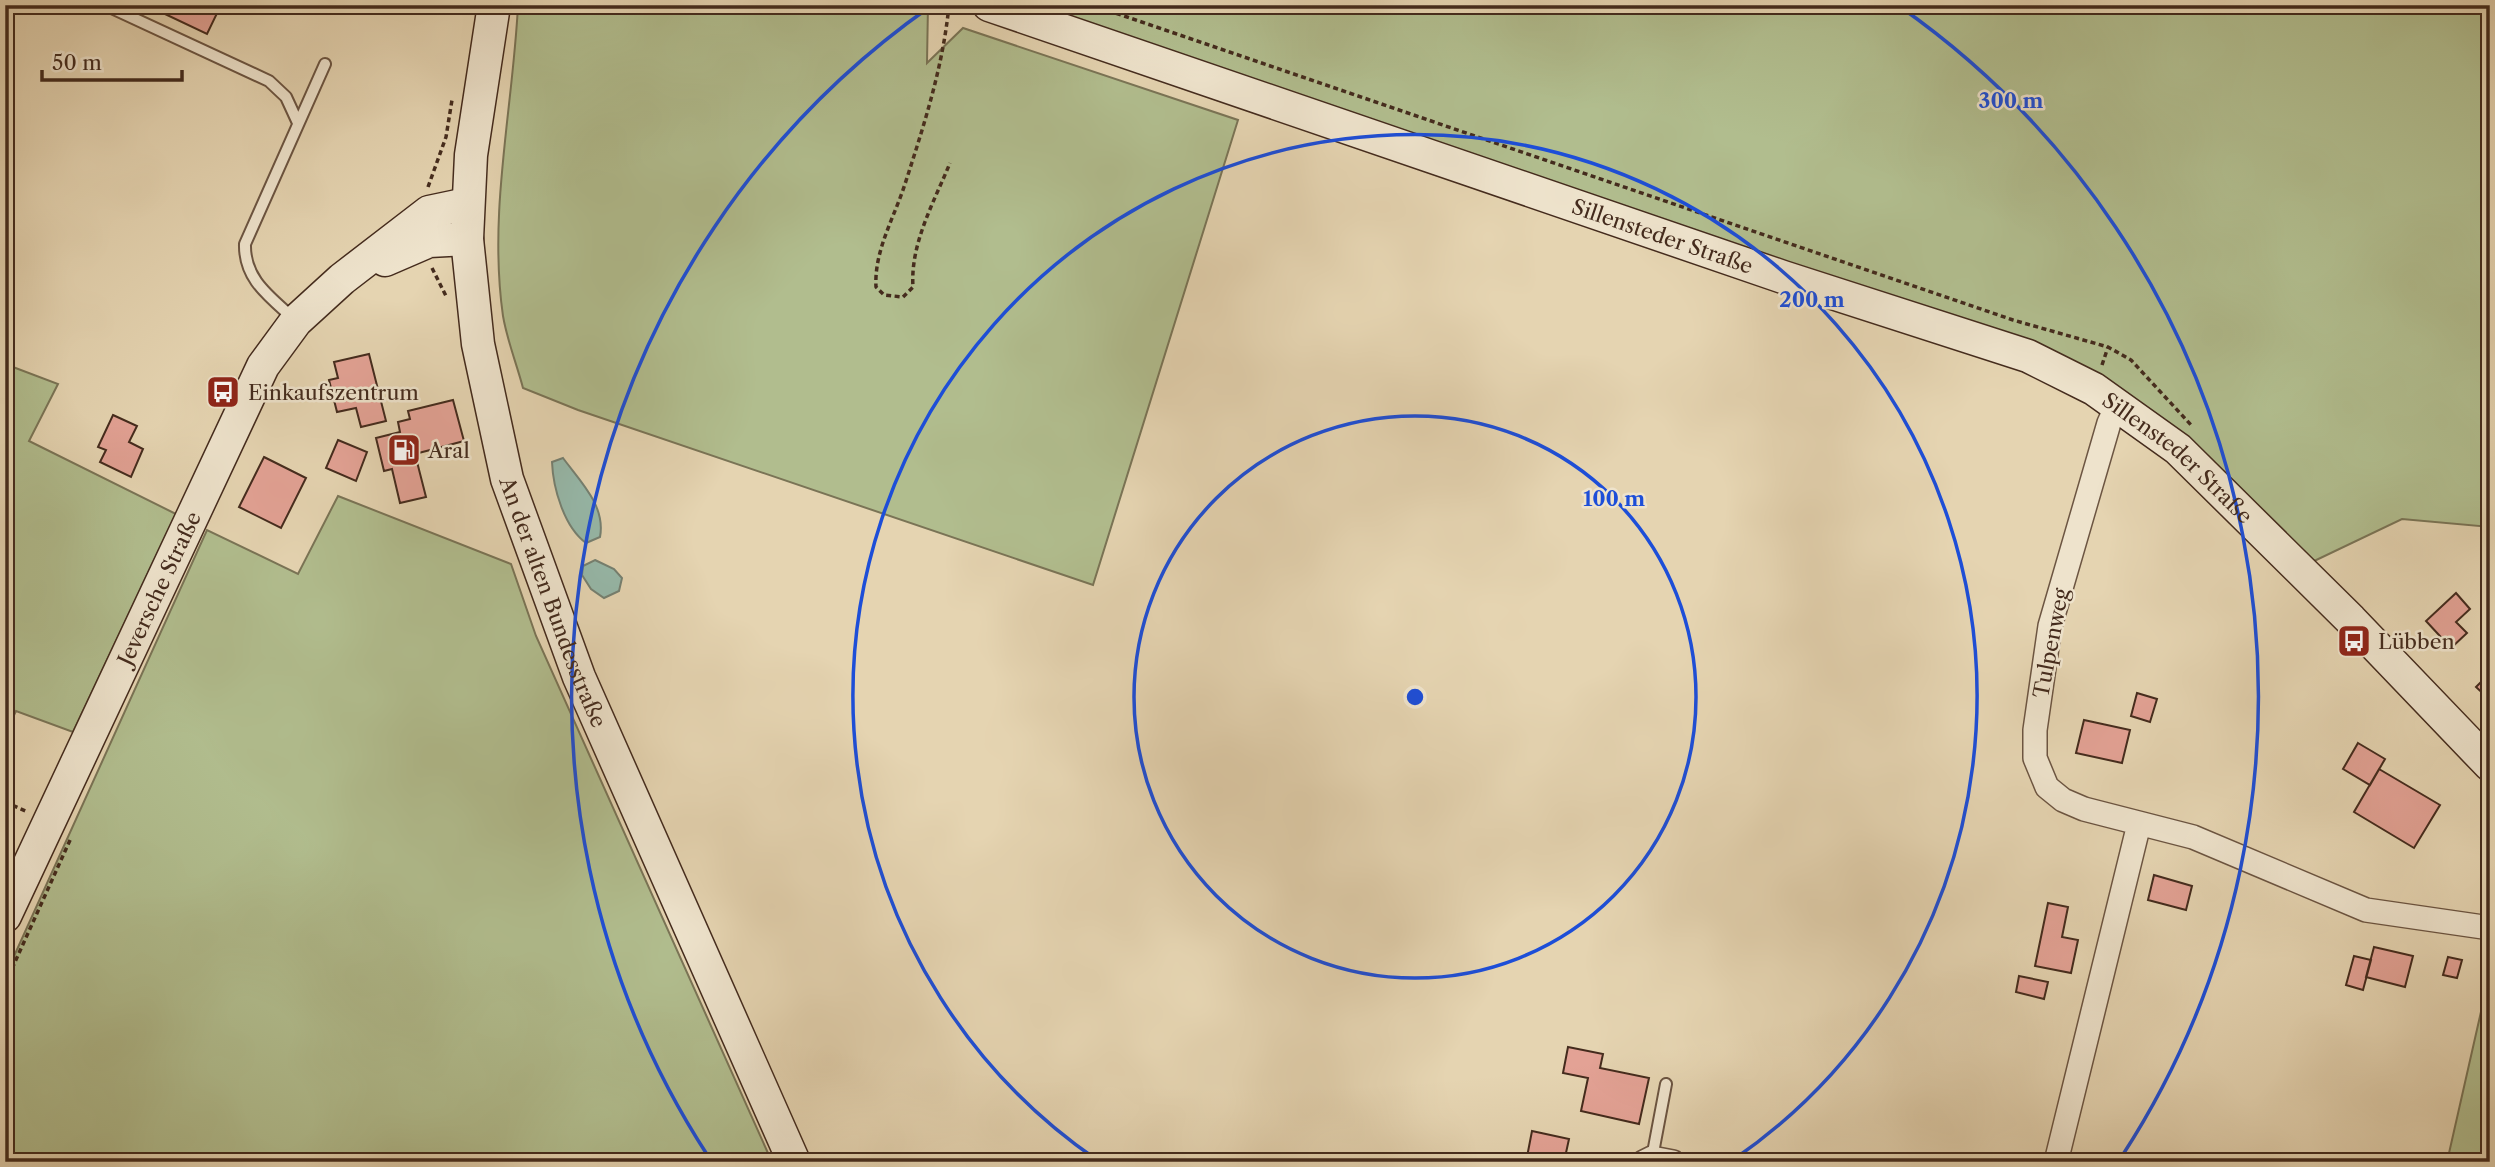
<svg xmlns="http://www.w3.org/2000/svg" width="2495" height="1167" font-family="'Libre Caslon Text',serif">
  <rect width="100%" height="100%" fill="#e5d4b1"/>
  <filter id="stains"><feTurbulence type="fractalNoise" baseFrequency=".00286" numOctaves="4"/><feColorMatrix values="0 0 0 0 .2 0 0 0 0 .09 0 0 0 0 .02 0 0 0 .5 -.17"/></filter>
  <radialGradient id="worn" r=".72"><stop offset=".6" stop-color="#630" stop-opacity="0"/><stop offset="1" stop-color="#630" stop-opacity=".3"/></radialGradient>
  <!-- green -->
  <path fill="#b1bd8e" stroke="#7a7456" stroke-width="2" d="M518,5H928L927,63L963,28L1238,120L1093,585L578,410L523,388C517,365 507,340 503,316C488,212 513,108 518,5Z
    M1016,5H2490V527L2402,519L2310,563L2101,384Z
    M5,364L58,384L29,441L176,514L73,732L16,711L5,734Z
    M338,496L511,564L536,636L772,1162H5V976L207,530L298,574Z
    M2490,972V1162H2447Z"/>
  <!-- water -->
  <path fill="#96b8a9" stroke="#758071" stroke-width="2" d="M563,458C580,481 606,506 600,537L586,543C564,527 553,488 552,462Z
    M595,560L614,569L622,578L619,591L604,598L591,589L582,575L583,566Z"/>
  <!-- building -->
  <path fill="#e3a295" stroke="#442b1d" stroke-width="2" d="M146,5H221L207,34Z
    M369,354L386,421L361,427L356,408L337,412L329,380L338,378L334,362Z
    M453,400L464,441L415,454L426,497L400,503L392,469L384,471L376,438L400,432L398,422L410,419L408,411Z
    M113,415L137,426L129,442L143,449L131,477L100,462L106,450L98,447Z
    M338,440L367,452L356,481L326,468Z
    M264,457L306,478L281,528L239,507Z
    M2456,593L2470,609L2456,622L2467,633L2451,648L2426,621Z
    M2490,673V700L2476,687Z
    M2137,693L2157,699L2150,722L2131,716Z
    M2084,720L2130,730L2122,763L2076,753Z
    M2358,743L2385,759L2370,785L2343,769Z
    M2379,769L2440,805L2414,848L2354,812Z
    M2154,875L2192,886L2186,910L2148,900Z
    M2048,903L2068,907L2062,937L2078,940L2071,973L2035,966Z
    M2374,947L2413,956L2405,987L2366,977Z
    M2354,956L2371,960L2363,990L2346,985Z
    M2448,957L2462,960L2457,978L2443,975Z
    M2019,976L2048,982L2044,999L2016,992Z
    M1568,1047L1603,1054L1600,1068L1649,1078L1639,1124L1581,1111L1588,1078L1563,1073Z
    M1532,1131L1569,1139L1564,1162H1526Z"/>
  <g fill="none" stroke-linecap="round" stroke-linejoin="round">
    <defs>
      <path id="lane" d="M105,5L269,81L286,97L298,123
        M293,318C269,296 244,279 245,244L325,64
        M1652,1158L1666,1084"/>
      <path id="street" d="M2118,403L2109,423L2050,626L2035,730V758L2047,787L2063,800L2084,809L2193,837L2366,910L2490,928
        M1644,1162L1652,1158L1673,1162
        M2056,1162L2139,824"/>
      <g id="secondary">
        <path id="s1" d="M494,5L471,155L467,239L478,344L507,479L579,677L794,1162"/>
        <path id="s2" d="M989,5L1783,277L2028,356L2094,389L2178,449L2351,620L2490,765"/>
        <path d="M385,260L429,241L467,239"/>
        <path id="s3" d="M5,916L263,366L296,321L342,279L429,212L467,204"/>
      </g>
    </defs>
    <!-- lane casing -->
    <use href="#lane" stroke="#6c5542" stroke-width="14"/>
    <!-- street casing -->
    <use href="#street" stroke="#6c5542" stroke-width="26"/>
    <!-- secondary casing -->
    <use href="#secondary" stroke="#442b1d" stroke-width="35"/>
    <!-- path -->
    <path stroke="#442b1d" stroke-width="3.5" stroke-dasharray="5 3.5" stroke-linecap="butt" d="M949,5C943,67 924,125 905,184C894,218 874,251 876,287L884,295L903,297L913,287C910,244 934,202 950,163
      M1092,5L2013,320L2108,347L2131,360L2192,426
      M428,187L446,137L452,100
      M432,268L447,298
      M2102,365L2108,347
      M5,802L28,812
      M5,984L71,838"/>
    <!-- lane -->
    <use href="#lane" stroke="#eee3cc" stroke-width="10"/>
    <!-- street -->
    <use href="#street" stroke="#eee3cc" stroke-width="23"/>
    <!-- secondary -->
    <use href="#secondary" stroke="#eee3cc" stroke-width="32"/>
  </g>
  <!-- distance rings -->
  <g fill="none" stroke="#1d4ed8" stroke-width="3.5">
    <circle cx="1415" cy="697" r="281"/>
    <path d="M1097 1160A562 562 0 1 1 1733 1160"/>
    <path d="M708 1156A843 843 0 0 1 931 6M1899 6A843 843 0 0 1 2122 1156"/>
  </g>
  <!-- icons -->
  <defs>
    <symbol id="bus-square" viewBox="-11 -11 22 22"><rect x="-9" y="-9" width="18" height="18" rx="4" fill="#8f2418" stroke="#eee3cc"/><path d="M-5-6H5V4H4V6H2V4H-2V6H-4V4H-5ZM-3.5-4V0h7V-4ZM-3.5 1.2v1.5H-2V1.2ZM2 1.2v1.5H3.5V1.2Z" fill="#fff"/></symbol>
    <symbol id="fuel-square" viewBox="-11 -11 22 22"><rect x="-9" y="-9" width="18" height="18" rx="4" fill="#8f2418" stroke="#eee3cc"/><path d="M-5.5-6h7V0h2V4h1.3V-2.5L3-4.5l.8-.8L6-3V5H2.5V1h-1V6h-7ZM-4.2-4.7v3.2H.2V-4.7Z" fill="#fff"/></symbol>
  </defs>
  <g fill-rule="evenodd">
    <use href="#bus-square" x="204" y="373" width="38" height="38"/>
    <use href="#fuel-square" x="385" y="431" width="38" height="38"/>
    <use href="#bus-square" x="2335" y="622" width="38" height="38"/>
  </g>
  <g text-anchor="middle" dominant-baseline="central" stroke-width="5" stroke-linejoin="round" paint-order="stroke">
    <!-- street labels -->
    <g font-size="21" fill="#442b1d" stroke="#eee3cc">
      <text stroke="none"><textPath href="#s2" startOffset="712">Sillensteder Straße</textPath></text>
      <text stroke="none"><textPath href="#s2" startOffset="1279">Sillensteder Straße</textPath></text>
      <text stroke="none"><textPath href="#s3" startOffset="362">Jeversche Straße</textPath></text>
      <text stroke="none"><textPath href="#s1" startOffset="611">An der alten Bundesstraße</textPath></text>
      <text transform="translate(2051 643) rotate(-79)">Tulpenweg</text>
    </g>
    <!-- poi labels -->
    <g font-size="21" fill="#442b1d" stroke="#eee3cc" text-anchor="start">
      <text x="248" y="392">Einkaufszentrum</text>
      <text x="428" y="450">Aral</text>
      <text x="2378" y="641">Lübben</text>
    </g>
  </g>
  <circle cx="1415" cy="697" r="10" fill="#1d4ed8" stroke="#eee3cc" stroke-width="3.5"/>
  <g font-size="21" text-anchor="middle" font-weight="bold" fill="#1d4ed8" stroke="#eee3cc" stroke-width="5" stroke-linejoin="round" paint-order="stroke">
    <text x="2011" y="108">300 m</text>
    <text x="1812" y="307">200 m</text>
    <text x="1614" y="506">100 m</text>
  </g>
  <!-- margin -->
  <rect width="2495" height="1167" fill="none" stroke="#e5d4b1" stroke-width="28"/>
  <rect x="7" y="7" width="2481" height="1153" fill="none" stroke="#442b1d" stroke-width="3.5"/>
  <rect x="14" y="14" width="2467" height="1139" fill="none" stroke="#442b1d" stroke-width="2"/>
  <!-- scale -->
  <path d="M42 70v10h140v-10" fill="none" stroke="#442b1d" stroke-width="3.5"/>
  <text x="52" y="70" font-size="21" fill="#442b1d" stroke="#eee3cc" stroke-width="5" paint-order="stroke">50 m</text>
  <rect width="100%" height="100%" filter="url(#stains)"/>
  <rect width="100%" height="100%" fill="url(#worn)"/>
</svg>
